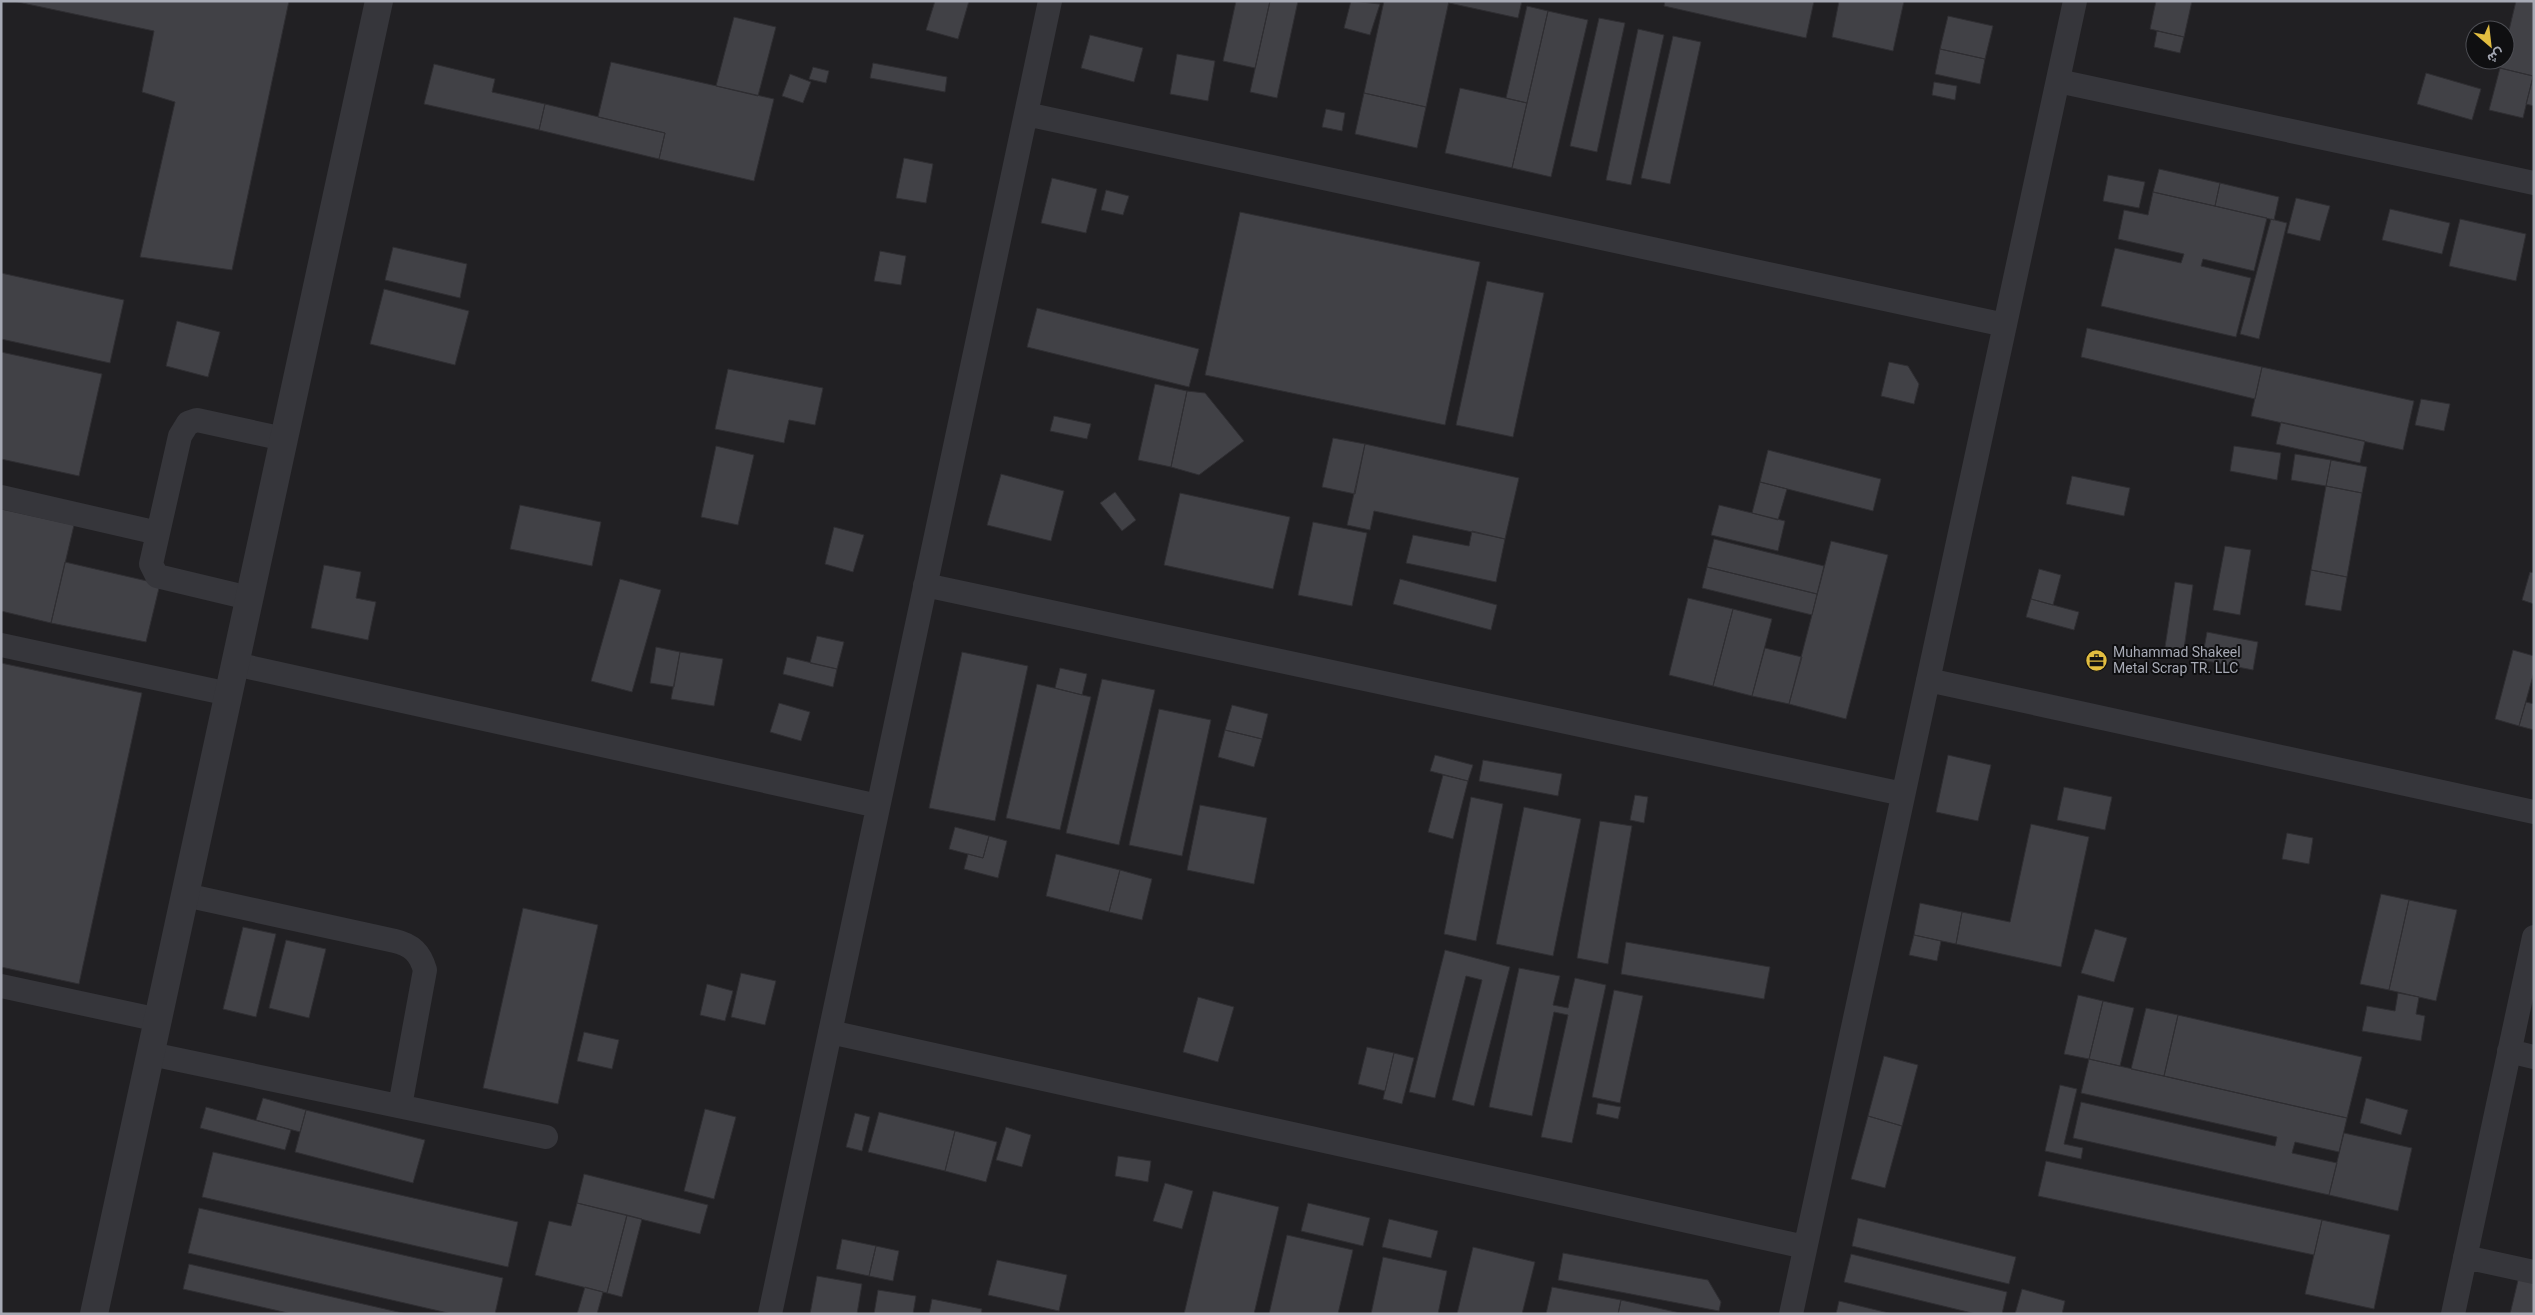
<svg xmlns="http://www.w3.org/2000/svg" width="2535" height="1315" font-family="Roboto,Vazirmatn,sans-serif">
  <rect width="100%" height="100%" fill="#141416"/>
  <!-- built -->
  <path fill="#212023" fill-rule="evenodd" d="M1,1H2534V1314H1ZM2475,30H2505V60H2475Z"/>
  <!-- building -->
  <path fill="#414146" stroke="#2f2e32" d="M13,1H289L232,270L140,257L175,102L142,92L154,31Z
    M935,1H969L958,39L926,30Z
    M1236,1H1270L1255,68L1223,61Z
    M1270,1H1298L1277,98L1250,92Z
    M1351,1L1380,4L1370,35L1344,28Z
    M1384,1H1449L1426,107L1364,93Z
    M1449,1H1522L1518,18L1449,3Z
    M1665,1H1814L1806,38L1664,6Z
    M1839,1H1904L1893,51L1832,37Z
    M2156,1H2192L2184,37L2150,29Z
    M2516,1H2534L2533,76L2500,68L2502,60H2505V47Z
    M1527,6L1548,11L1527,103L1506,98Z
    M1548,11L1588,20L1551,177L1512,168Z
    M1948,16L1993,26L1985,59L1940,49Z
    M734,17L776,27L758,96L716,86Z
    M1599,18L1625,23L1597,152L1570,146Z
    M1638,29L1664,35L1631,185L1606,180Z
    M2157,31L2184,37L2180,53L2154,47Z
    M1090,35L1143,48L1134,82L1081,68Z
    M1673,36L1701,42L1670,184L1641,178Z
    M1940,49L1985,59L1980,84L1935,74Z
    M1177,54L1215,61L1208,101L1170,94Z
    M611,62L774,99L754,181L659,159L665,133L598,117Z
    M873,63L947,77L945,92L870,78Z
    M434,64L495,79L492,92L545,104L539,130L424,104Z
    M813,67L829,71L826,83L809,79Z
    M2500,68L2533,76L2523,118L2489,110Z
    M2426,73L2481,89L2472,120L2417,104Z
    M790,74L811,82L803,103L782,96Z
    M2534,74V106L2526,104Z
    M1934,82L1957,86L1955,100L1932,95Z
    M1460,88L1527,103L1512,168L1445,153Z
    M1364,93L1426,107L1417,148L1355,134Z
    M545,104L665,133L659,159L539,130Z
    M1326,109L1345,113L1342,131L1322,127Z
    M904,158L933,164L926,203L896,198Z
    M2159,169L2220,183L2215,206L2153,192Z
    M2108,175L2145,182L2139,208L2103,201Z
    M1052,178L1097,189L1086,233L1041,223Z
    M2220,183L2279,197L2274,220L2215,206Z
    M1106,190L1129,196L1123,215L1101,210Z
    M2153,192L2267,218L2254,271L2203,259L2201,266L2251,278L2236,337L2101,306L2115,248L2181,263L2184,254L2118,239L2124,210L2148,215Z
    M2296,198L2330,206L2320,241L2287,233Z
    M2390,209L2450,223L2442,254L2382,240Z
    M1240,212L1480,262L1445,425L1205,375Z
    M2271,219L2287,223L2259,339L2240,334Z
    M2460,219L2526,234L2516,281L2449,266Z
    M393,247L467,264L460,298L385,280Z
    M880,251L906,256L901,285L874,281Z
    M1,273L124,300L110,363L1,339Z
    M1487,281L1544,293L1513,437L1456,425Z
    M384,289L469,311L455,365L370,344Z
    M1037,308L1199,349L1189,387L1027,347Z
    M177,321L220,332L208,377L166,366Z
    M2087,328L2262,367L2255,399L2081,357Z
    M1,352L102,374L79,476L1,459Z
    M1889,362L1908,366L1919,384L1914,404L1881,396Z
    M2262,367L2414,401L2403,450L2251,416Z
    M728,369L823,388L815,425L789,420L784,443L715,429Z
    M1155,384L1187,391L1171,467L1138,460Z
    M1187,391L1205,393L1244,441L1199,475L1171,467Z
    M2421,399L2450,404L2444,431L2415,425Z
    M1054,416L1091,424L1087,439L1050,431Z
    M2281,422L2365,441L2360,463L2276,444Z
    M1333,438L1365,444L1355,494L1322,487Z
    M1365,444L1519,478L1505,539L1374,511L1370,530L1347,525Z
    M716,446L754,455L738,525L701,517Z
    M2234,446L2281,453L2277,480L2230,471Z
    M1768,450L1881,479L1873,511L1760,482Z
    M2295,454L2331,460L2326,486L2291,480Z
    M2331,460L2367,467L2362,493L2326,486Z
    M1001,474L1064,491L1051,541L987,525Z
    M2072,476L2130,488L2124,516L2066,504Z
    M1760,482L1787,489L1778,520L1752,513Z
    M2326,486L2362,493L2347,577L2311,570Z
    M1115,492L1136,520L1122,531L1100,503Z
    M1180,493L1290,517L1273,589L1164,565Z
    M520,505L601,522L592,566L510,549Z
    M1719,505L1785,521L1778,551L1711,535Z
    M1,509L74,525L51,623L1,611Z
    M1313,522L1367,533L1352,606L1298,595Z
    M834,527L864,535L853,572L825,564Z
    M1472,531L1505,539L1496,582L1406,563L1413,535L1469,546Z
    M1714,539L1824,566L1817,594L1707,567Z
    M1831,541L1888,555L1846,719L1789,704Z
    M2225,546L2251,550L2240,615L2213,610Z
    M65,562L160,584L146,642L51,623Z
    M324,565L361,572L356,598L376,602L368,640L311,628Z
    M1707,567L1817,594L1812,615L1702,588Z
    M2039,569L2061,575L2053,605L2031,599Z
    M2311,570L2347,577L2341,611L2305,605Z
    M2530,572L2534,573V604L2522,600Z
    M620,579L661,590L632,692L591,681Z
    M1400,579L1497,605L1491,630L1393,604Z
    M2175,582L2193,585L2184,649L2165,647Z
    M1688,598L1733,609L1713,686L1669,675Z
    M2031,599L2079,612L2074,630L2026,617Z
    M1733,609L1772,619L1752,696L1713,686Z
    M2207,632L2258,642L2253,670L2202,660Z
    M817,636L844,642L837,669L810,663Z
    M656,647L680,652L674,687L650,683Z
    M1765,648L1802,657L1789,704L1752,696Z
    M2513,650L2534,656V672L2519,726L2495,719Z
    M680,652L723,659L714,706L671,699Z
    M962,652L1028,666L995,821L929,808Z
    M787,657L837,669L833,687L783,674Z
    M1,663L142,693L79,984L1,967Z
    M1060,668L1087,674L1082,695L1055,688Z
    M1102,679L1155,690L1119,845L1066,833Z
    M1037,684L1091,697L1060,830L1006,818Z
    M2526,702L2534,704V730L2519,726Z
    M779,703L810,712L801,741L770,732Z
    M1232,705L1268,714L1262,739L1225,730Z
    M1159,709L1211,720L1182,856L1129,845Z
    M1225,730L1262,739L1254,767L1218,757Z
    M1435,755L1473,765L1468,781L1430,771Z
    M1948,755L1991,765L1978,821L1936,812Z
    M1483,760L1562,774L1558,796L1479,781Z
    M1443,775L1468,781L1453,839L1428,832Z
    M2064,787L2112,797L2105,830L2057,820Z
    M1635,795L1648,797L1644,823L1630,820Z
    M1471,797L1503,804L1476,941L1444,934Z
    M1200,805L1267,818L1254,884L1187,870Z
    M1524,807L1581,819L1553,956L1496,944Z
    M1600,821L1632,826L1608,964L1577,958Z
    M2031,824L2089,837L2061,967L1956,944L1962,912L2010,922Z
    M955,827L989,836L983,858L949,849Z
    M2287,833L2313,838L2309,864L2282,859Z
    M989,836L1007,841L998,878L964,869L968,854L983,858Z
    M1056,854L1120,870L1109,912L1046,896Z
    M1120,870L1152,879L1142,920L1109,912Z
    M2381,894L2409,900L2389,990L2360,984Z
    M2409,900L2457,910L2436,1001L2389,990Z
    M1920,903L1962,912L1956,944L1914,935Z
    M523,908L598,925L558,1104L483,1088Z
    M243,927L276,934L256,1017L223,1009Z
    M2095,929L2127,938L2114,982L2081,973Z
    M1914,935L1941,941L1937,961L1909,955Z
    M286,940L326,949L309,1018L269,1008Z
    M1626,942L1770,967L1764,999L1621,974Z
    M1445,950L1510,967L1474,1106L1452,1100L1482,980L1466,976L1435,1098L1409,1092Z
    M1519,968L1560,976L1553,1005L1568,1008L1575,978L1606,985L1572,1143L1541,1137L1568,1015L1554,1012L1532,1116L1489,1107Z
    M741,973L776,981L765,1025L731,1017Z
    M707,984L733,991L725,1021L700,1015Z
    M1614,990L1643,996L1620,1103L1592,1097Z
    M2398,993L2419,997L2416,1014L2425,1016L2421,1041L2362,1031L2367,1006L2395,1011Z
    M2078,995L2103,1001L2089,1059L2064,1054Z
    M1198,997L1234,1007L1218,1062L1183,1052Z
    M2103,1001L2134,1008L2120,1066L2089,1059Z
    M2146,1008L2178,1015L2164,1076L2131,1069Z
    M2178,1015L2362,1057L2347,1118L2164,1076Z
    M584,1032L619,1040L612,1069L577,1061Z
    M1367,1047L1394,1053L1385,1091L1358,1084Z
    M1394,1053L1414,1058L1402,1104L1383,1099Z
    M1884,1056L1918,1065L1902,1126L1868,1116Z
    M2089,1059L2347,1118L2339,1152L2295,1142L2292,1153L2337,1163L2329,1195L2073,1138L2081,1102L2275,1146L2277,1137L2081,1093Z
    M2060,1085L2077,1089L2064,1144L2083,1148L2081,1159L2045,1151Z
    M263,1098L306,1110L300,1132L256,1120Z
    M2366,1098L2408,1110L2401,1135L2360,1123Z
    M1598,1103L1621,1107L1618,1119L1596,1114Z
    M206,1107L291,1130L285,1150L200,1128Z
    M705,1109L736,1117L714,1199L684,1191Z
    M306,1110L425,1140L413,1183L295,1152Z
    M879,1112L955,1131L945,1171L868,1152Z
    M855,1113L870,1117L862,1151L846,1147Z
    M1868,1116L1902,1126L1885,1188L1851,1179Z
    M1006,1127L1031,1135L1022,1167L996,1160Z
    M955,1131L997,1142L986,1182L945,1171Z
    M2344,1133L2412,1148L2398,1211L2329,1195Z
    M213,1152L518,1222L508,1267L202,1197Z
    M1118,1156L1151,1161L1148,1182L1115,1176Z
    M2046,1161L2322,1220L2314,1255L2038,1196Z
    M584,1174L708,1205L700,1234L577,1203Z
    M1165,1183L1193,1191L1182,1229L1153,1221Z
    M1213,1191L1279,1207L1254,1314H1184Z
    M577,1203L627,1215L607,1293L535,1275L549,1221L571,1226Z
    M1308,1203L1370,1218L1363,1246L1301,1231Z
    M199,1208L503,1278L495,1314H452L188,1253Z
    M627,1215L642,1219L622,1297L607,1293Z
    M1858,1218L2016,1257L2009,1284L1852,1246Z
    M1389,1219L1438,1231L1431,1258L1382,1247Z
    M2322,1220L2390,1235L2374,1309L2305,1294Z
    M1287,1235L1353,1250L1338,1314H1269Z
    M842,1239L876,1246L869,1276L836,1269Z
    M876,1246L899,1251L893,1281L869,1276Z
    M1473,1247L1535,1262L1522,1314H1457Z
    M1563,1253L1708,1280L1721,1302L1719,1311L1558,1280Z
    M1851,1254L2007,1292L2002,1314H1976L1844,1282Z
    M1383,1257L1447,1271L1438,1314H1371Z
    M997,1260L1067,1275L1059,1311L988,1295Z
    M189,1264L407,1314H292L183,1289Z
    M2520,1272L2534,1275V1314H2510Z
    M817,1276L862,1284L857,1314H810Z
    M585,1287L603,1292L597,1314H577Z
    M1552,1287L1621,1300L1618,1314H1546Z
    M2022,1289L2065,1301L2062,1314H2015Z
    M878,1290L916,1296L913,1314H874Z
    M932,1299L982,1309L981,1314H929Z
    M1621,1300L1685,1314H1618Z
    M1839,1301L1893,1314H1836Z"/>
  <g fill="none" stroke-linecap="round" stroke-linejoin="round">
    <!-- service -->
    <path stroke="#36363b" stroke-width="24" d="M2058,81L2534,183
      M1026,114L2005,325
      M1,497L158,533
      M925,585L1903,794
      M249,598L157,576L151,564L180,436L188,423L197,420L284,439
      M1,645L229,694
      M235,664L878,806
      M1928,680L2534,812
      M185,895L395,941C412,945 420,953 425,970L400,1106
      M1,986L159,1020
      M830,1032L1805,1247
      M2509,1051L2534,1057
      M151,1054L546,1137
      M2465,1257L2534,1272
      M770,1314L1050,1
      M1791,1314L2075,1
      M2453,1314L2534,937"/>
    <!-- minor -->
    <path stroke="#36363b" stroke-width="28" d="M94,1314L379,1"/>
  </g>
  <!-- icons -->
  <defs>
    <symbol id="office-disc" viewBox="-11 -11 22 22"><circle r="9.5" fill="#e2bd40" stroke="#0f0f11"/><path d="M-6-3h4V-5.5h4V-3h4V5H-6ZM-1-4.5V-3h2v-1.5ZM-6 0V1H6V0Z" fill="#111"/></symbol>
  </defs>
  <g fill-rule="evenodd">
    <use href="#office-disc" x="2084" y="648" width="25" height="25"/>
  </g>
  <g text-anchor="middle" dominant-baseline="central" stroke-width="4" stroke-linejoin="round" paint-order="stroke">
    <!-- poi labels -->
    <g font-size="14" fill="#a7aab5" stroke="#0f0f11" text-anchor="start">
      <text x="2113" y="652">Muhammad Shakeel<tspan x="2113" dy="16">Metal Scrap TR. LLC</tspan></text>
    </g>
  </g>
  <!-- border -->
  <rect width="2535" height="1315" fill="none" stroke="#a7aab5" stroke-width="5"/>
  <!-- north arrow -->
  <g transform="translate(2490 45) rotate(152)"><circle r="24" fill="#0f0f11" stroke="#4c4d53"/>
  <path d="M0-4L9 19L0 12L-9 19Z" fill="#e2bd40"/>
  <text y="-8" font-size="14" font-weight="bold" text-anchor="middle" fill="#a7aab5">ش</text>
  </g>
</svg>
